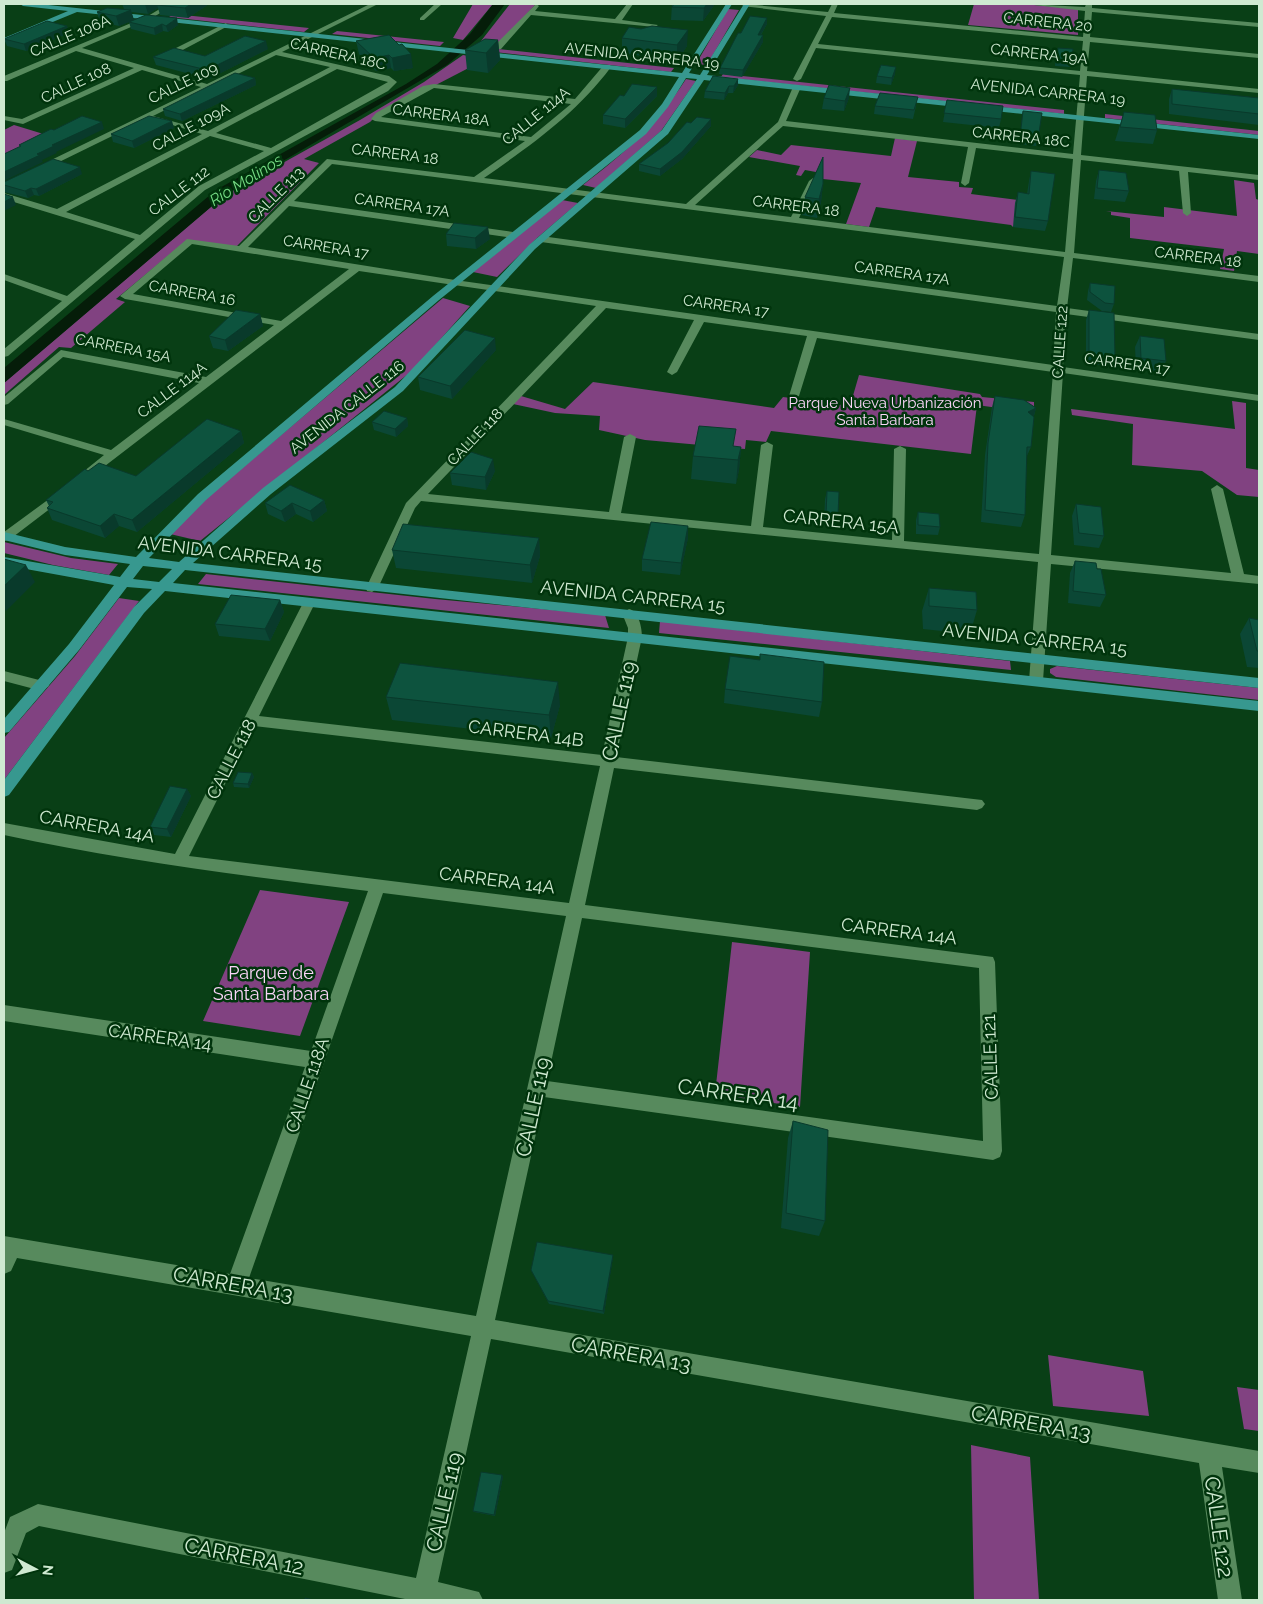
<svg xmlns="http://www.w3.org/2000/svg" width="1263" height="1604" font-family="Raleway,sans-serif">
  <rect width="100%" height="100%" fill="#093f16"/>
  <!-- green -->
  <path fill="#814281" d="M473,4H493L463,40L453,38Z
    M510,4H536L499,44L481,41Z
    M974,4H1023L1078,9V35L968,25Z
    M728,9L739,10L707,65L696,64Z
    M174,14L309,28L304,32L169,17Z
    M337,31L444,42L440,46L332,34Z
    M480,47L674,68L671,72L477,50Z
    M463,55L486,59L376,116L370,122L304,159L319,163L236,247L186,241L116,299L125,302L71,348L59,347L4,395V383L225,195L360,120L424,82Z
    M723,74L1064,110V114L721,77Z
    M686,79L696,81L661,131L596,188L583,185C628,150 654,128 686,79Z
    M1105,114L1259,131V135L1105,118Z
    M14,125L50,136L4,158V130Z
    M895,138L917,141L908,177L959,182V187L973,188L971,194L1034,202L1013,227L1011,225L876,207L869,227L846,224L861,183L823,179L816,172L805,170L801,176L796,175L800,166L749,157L757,150L781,155L791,145L891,156Z
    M1234,180L1254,183L1256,199L1259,200V254L1237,251L1234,271L1220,269L1224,249L1130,238V218L1111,215V212L1106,211L1164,217V207L1237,216Z
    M562,200L578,203L537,238L497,277L473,272Z
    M443,298L470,306L413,370L200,541L170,534L209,496Z
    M859,375L980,394L982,397L1034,402V413L977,405L971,454L771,431L766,442L746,440L745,449L645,440L599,430L600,416L555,413L513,404L521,396L565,409L593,382L774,408L783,397L850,406Z
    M1232,401L1246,403V468L1259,470V497L1237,495L1202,471L1132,465L1133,424L1072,415L1071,409L1235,429Z
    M4,542L71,558L118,564L109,575L53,565L4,553Z
    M206,574L435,599L605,615L609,628L198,584Z
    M119,598L139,601L4,780V738L75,656Z
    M660,621L1010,661L1011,670L659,633Z
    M1057,666L1259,688V700L1056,677L1050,673V669Z
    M260,890L349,902L300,1036L203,1021Z
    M732,942L810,952L800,1107L715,1094Z
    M1048,1355L1143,1371L1149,1416L1053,1406Z
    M1237,1387L1259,1390V1431L1244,1429Z
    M971,1445L1030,1457L1039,1600H974Z"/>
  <!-- water -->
  <path fill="#051d09" d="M493,4H505L482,35L447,65L225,195L4,383V368L216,190L406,84L437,64L470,34Z"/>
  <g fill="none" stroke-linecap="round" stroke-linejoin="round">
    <!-- minor -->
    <path fill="#578a5d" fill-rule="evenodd" d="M168,4H175L152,18L82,48L207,84L370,4H378L282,52L389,76L397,82L388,91L205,190L8,356L4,357V349L62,301L4,280V274L67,296L135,239L4,199V193L57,209L202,134L149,118L4,189V183L201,87L142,70L23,124L4,120V116L22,119L134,68L76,51L7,81H4V76L148,16ZM276,55L330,67L208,131L153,116ZM337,69L388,82L271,148L216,133ZM210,136L264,151L199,186L140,235L66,212Z
      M435,4H442L424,20H420V18Z
      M536,4L539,6L535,11L615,19L627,4H633L622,20L658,25L655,27L531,15L501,49H495V45Z
      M832,4H838L834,13L1083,37L1085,11L1026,4L1085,7L1086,4H1092V8L1259,23V27L1092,12L1090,37L1259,54V58L1090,42L1087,71L1259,89V93L1087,76L1081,155L1259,175V180L1188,172L1191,213L1187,216L1183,213L1179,171L1081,160L1074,253L1259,276V282L1073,258L1067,308L1259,334V340L1066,314L1063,367L1259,395V401L1063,373L1051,555L1231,573L1211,489L1217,485L1223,489L1244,574L1259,576V584L1051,564L1043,681L1036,686L1029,681L1038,562L421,501L415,508L378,588L372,592L367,591L366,588L406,503L596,306L359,271L88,479L84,480L78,476L104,455L4,425V419L111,450L199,383L63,357L8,404L4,405V397L61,350L206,377L274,325L125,299L120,296L187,239L239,246L327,159L474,177L525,141L375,121L371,119L376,113L423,86L434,84L575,99L604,65H610L611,67C576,114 531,145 484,178L686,204L778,122L793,87L797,85L801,87L786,121L1073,154L1080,75L816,48L801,79L797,81L793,79L826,16L742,6L745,4L828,12ZM832,17L1083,41L1080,71L818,44ZM434,88L571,104L531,137L381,117ZM783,126L968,147L961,183L965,186L969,183L976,148L1073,159L1065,252L799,218L817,181L813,178L809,181L791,217L695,205ZM332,164L1064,257L1057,306L541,236L536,239L541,242L1056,312L1053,365L455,280L248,247L289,206L513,238L518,235L513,232L294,201ZM192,244L349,269L281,321L133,294ZM606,308L694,320L667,372L672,375L677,372L704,322L807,336L789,396L794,399L799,396L817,338L1053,372L1039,554L904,541L906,449L900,446L894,449L892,540L763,527L773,445L767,442L761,445L751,526L621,513L636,437L630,434L624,437L609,512L428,494Z
      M226,23L228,26L177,53L170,51Z
      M64,488L68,489V495L9,540L4,541V532Z
      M309,599L315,603L259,716L602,755L628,637V628L622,613L629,609C639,611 642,628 642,637L616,757L982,800L985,804L982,808L977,810L614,768L585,905L993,957L995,962L1002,1151L1000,1157L993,1160L544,1097L495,1320L1259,1451V1473L1222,1467L1242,1600H1218L1199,1463L491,1339L438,1582L479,1592L483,1600H410L39,1526L26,1533L12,1570L4,1573V1533L10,1517L38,1504L416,1578L471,1336L17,1258L11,1271L4,1274V1236L230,1274L305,1067L4,1021V1005L311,1051L368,891C246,876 124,861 4,835V823L175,854L303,603ZM254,726L600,766L569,903L189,856ZM383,893L566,916L476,1316L249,1278ZM582,918L979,968L983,1141L547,1081Z
      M4,671L47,682L49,686L42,691L4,681Z"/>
    <!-- major -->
    <path fill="#37988f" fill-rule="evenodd" d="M20,4H39L682,73L726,4H732L689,73L700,75L744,4H750L707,75L1259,135V139L704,80L668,134L535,249L403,391L271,494L193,563L1259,678V688L185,570L173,583L1259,701V711L165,591L144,613L9,795L4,797V780L134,607L152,589L127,587L79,650L9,732L4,733V719L69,644L114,585L4,565V557L120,577L130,564L65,555L4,540V532L65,547L136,557L198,494L433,296L640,130L662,104L679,77L77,12L4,42V38L68,11L23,6ZM686,78L697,79L662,130L529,245L395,387L263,488L179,562L149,558L206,500L439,300L646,134L668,107ZM143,566L172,569L159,582L133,579Z"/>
  </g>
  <!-- wall -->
  <path fill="#0b4735" d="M122,4H209L188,18L160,15L158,8L148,14L131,12L134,20L119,26L100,22L97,12L124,9Z
    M672,4H715L703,21L671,20Z
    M767,18V24L761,35H763V42L742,77L719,74L720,68L741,33Z
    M129,22L178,25L168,32L163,31L155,35L131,29Z
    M67,26L69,33L26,51L7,46L4,39Z
    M389,35L413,68L394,71L391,68L376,71L359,54L356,41Z
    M622,38L687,46L677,61L622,53Z
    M498,40L500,60L488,73L467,70L465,50Z
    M1058,48L1072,61L1070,67L1055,66L1056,54Z
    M268,49L209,79L156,65L153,57L205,56Z
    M895,74L891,85L876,83L877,76Z
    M713,76L738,85L733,93H728L724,100L704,98L705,91Z
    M255,78L256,85L182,121L165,116L163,109Z
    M1172,89L1259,98V125L1169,114V99Z
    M624,96H657L625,128L603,124V115Z
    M824,98H849L844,111L822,109Z
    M947,100L1001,119L999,128L943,122Z
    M875,106H916L913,119L874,114Z
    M1023,111L1038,139L1036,146L1019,144L1022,118Z
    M1124,112L1157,130L1153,144L1115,141Z
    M711,119V126L682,159L660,176L639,171V164L668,143L691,123Z
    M174,128L134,148L113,142L111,134Z
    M1099,170L1129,191L1125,202L1094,199L1096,181Z
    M1031,171L1048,221L1045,231L1013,227L1015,203L1018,192L1027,194L1029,181Z
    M82,174L39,196L34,195L28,198L4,192V182Z
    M823,184L821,202L817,218L802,215L805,197Z
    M446,234L490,239L476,249L447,246Z
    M1090,283L1114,304L1111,312L1102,311L1087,300L1088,291Z
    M1089,310L1115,357L1112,367L1086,363V320Z
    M260,314L263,326L228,351L213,348L209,336Z
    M1140,336L1166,361L1161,373L1136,369L1135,347Z
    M496,350L452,399L420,390L418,377Z
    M995,396L1036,408L1034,416L1031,447L1026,458L1025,515L1021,527L981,522L985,455L992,407Z
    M407,418L408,426L396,437L374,430L372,422Z
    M241,431L244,443L137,532L119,526L105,538L52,520L47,508L49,506L46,500L88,471L136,476Z
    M741,447L739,470L736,484L691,479L693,456Z
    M495,471L486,490L452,485L450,473Z
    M827,491L838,515L837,523L824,522L825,499Z
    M324,500L327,511L313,522L296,514L285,522L268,514L265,503Z
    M1076,504L1104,536L1099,548L1074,545L1072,516Z
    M918,512L940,527L938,535L916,534V520Z
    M688,526V538L680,575L642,571V559Z
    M539,538L540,556L532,583L396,568L392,550Z
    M1075,561L1097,569L1106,595L1100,607L1068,603L1070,573Z
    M929,588L977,610L970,634L923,629L922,611Z
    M280,600L284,612L270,641L219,636L215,624Z
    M1249,618L1259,620V668L1247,667L1240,634Z
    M725,689L822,702L819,717L724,703Z
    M386,697L560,705L551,738L392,720Z
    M252,773L254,777L249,788L234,787L233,783Z
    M187,789L191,796L171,837L154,835L150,827Z
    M793,1121L825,1221L819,1236L781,1228L788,1138Z
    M613,1257L604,1314L549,1304L531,1270Z
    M502,1475L503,1477L495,1516L474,1512L473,1511Z"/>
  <!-- shaded-wall -->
  <path fill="#093a2b" d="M145,4H165L157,5L158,8L148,14Z
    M191,4H209L188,18L185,8Z
    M707,4H715L703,21L704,8Z
    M131,10L134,20L119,26L116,16Z
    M177,18L178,25L168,32L166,26Z
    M767,18V24L757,41L758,35Z
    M162,24L163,31L155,35L154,28Z
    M67,26L69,33L26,51L24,44Z
    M688,30L687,46L677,61V45Z
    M763,35V42L742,77L743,70Z
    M498,40L500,60L488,73L486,53Z
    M266,41L268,49L209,79L207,70Z
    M411,54L413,68L394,71L392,58Z
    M389,55L391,68L376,71L374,58Z
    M896,67L895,74L891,85L892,78Z
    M255,78L256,85L182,121L180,114Z
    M738,79V85L733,93L734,86Z
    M729,86L728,93L724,100L725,93Z
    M657,87V96L625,128V119Z
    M850,88L849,98L844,111L845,101Z
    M711,119V126L682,159L660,176V169Z
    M172,121L174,128L134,148L132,141Z
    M102,122L104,129L56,152L57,153L42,160L43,162L4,181V172L52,145Z
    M80,167L82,174L39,196L36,189Z
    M823,184L821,202L817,218L819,199Z
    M31,188L34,195L28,198L25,191Z
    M13,197L16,205L4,211V202Z
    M488,227L490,239L476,249L475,238Z
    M260,314L263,326L228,351L225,340Z
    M495,338L496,350L452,399L450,386Z
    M1036,408L1033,419L1028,412Z
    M407,418L408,426L396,437L395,429Z
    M241,431L244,443L137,532L132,520Z
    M741,447L739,470L736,484L738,460Z
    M493,459L495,471L486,490L485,477Z
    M324,500L327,511L313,522L310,511Z
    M292,503L296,514L285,522L281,511Z
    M114,514L119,526L105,538L100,526Z
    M688,526V538L680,575L681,563Z
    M539,538L540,556L532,583L530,565Z
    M26,565L35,582L6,611L4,607V586Z
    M280,600L284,612L270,641L265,629Z
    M558,682L560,705L551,738L549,715Z
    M252,773L254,777L249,788L248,784Z
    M187,789L191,796L171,837L167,829Z
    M613,1255V1257L604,1314L603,1311Z
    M502,1475L503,1477L495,1516L494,1515Z"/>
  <!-- building -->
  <path fill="#0d533e" stroke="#093a2b" d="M159,4H191L185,8L157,5Z
    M674,4H707L704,8L672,7Z
    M107,8L131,10L116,16L97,12Z
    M146,15L177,18L166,26L162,24L154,28L129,22Z
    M750,16L767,18L758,35H763L743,70L720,68L738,33H741Z
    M47,21L67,26L24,44L4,39Z
    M652,26L688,30L677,45L622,38L629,27L641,29Z
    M389,35L399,45L402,44L411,54L392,58L389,55L374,58L356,41Z
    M245,36L266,41L207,70L153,57L174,48L205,56Z
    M485,39L498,40L486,53L465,50Z
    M1058,48L1073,49L1072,61L1057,59Z
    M881,65L896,67L892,78L877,76Z
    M235,73L255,78L180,114L163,109Z
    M713,76L738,79L734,86H729L725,93L705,91Z
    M632,84L657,87L625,119L603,115L620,95L624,96Z
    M829,85L850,88L845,101L824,98Z
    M1172,89L1259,98V114L1172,104Z
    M880,93L918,97L914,110L875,106Z
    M947,100L1003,106L1001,119L944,113Z
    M1023,111L1042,113L1038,139L1020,137Z
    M1124,112L1155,115L1157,130L1120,127Z
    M82,116L102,122L52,145L54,146L37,154L40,155L4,172V154L21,146L19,145L51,129L54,130Z
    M149,116L172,121L132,141L111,134Z
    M697,117L711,119L682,152L660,169L639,164L668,143L687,122L691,123Z
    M823,157V184L819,199L805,197Z
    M53,159L80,167L36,189L31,188L25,191L4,185V182Z
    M1099,170L1126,173L1129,191L1097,188Z
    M1031,171L1055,174L1048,221L1015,217L1018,192L1029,194Z
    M4,194L13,197L4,202Z
    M454,223L488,227L475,238L446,234Z
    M1090,283L1115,286L1114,304L1105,303L1090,292Z
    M236,310L260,314L225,340L209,336Z
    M1089,310L1114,313L1115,357L1089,354Z
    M465,330L495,338L450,386L418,377Z
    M1140,336L1164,339L1166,361L1141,358Z
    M995,396L1024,400L1036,408L1028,412L1034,417L1031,447H1027L1025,515L985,510L988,443Z
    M384,411L407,418L395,429L372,422Z
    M207,419L241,431L132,520L114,514L100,526L47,508L53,502L46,500L85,469L88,471L99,463L136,476Z
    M699,426L736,429L733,446L741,447L738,460L693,456Z
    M471,452L493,459L485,477L450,473Z
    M290,485L324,500L310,511L292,503L281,511L265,503Z
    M827,491L839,492L838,515L826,514Z
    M1076,504L1101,507L1104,536L1079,533Z
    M918,512L939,514L940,527L918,525Z
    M651,522L688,526L681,563L642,559Z
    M403,524L539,538L530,565L392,550Z
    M4,559L26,565L4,586Z
    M1075,561L1096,563L1097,569H1101L1106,595L1073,591Z
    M929,588L976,592L977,610L929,606Z
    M231,595L280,600L265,629L215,624Z
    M1249,618L1259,620V651H1257Z
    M760,654L824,662L822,702L725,689L730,656L760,660Z
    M400,663L558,682L549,715L386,697Z
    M238,772L252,773L248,784L233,783Z
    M170,786L187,789L167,829L150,827Z
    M793,1121L828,1130L825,1221L786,1213Z
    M537,1242L613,1255L603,1311L548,1301L531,1270Z
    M481,1472L502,1475L494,1515L473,1511Z
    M305,1598L314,1600H305Z"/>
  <g text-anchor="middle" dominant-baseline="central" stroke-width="5" stroke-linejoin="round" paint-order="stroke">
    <!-- far-street labels -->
    <g font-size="15" fill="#cfe9d1" stroke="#00340c">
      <text transform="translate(1048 22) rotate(6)">CARRERA 20</text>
      <text transform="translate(70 36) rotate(-23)">CALLE 106A</text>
      <text transform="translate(338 54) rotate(13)">CARRERA 18C</text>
      <text transform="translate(1039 54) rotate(6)">CARRERA 19A</text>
      <text transform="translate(642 56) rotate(6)">AVENIDA CARRERA 19</text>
      <text transform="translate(76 83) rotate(-25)">CALLE 108</text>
      <text transform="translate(183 83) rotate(-26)">CALLE 109</text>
      <text transform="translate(1048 92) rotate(6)">AVENIDA CARRERA 19</text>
      <text transform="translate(441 115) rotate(7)">CARRERA 18A</text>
      <text transform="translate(536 116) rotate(-39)">CALLE 114A</text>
      <text transform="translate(191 127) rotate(-28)">CALLE 109A</text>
      <text transform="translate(1021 137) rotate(6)">CARRERA 18C</text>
      <text transform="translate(395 154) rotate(7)">CARRERA 18</text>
      <text transform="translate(179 191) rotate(-37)">CALLE 112</text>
      <text transform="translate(276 195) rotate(-45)">CALLE 113</text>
      <text transform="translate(402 205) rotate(8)">CARRERA 17A</text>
      <text transform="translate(796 206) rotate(7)">CARRERA 18</text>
      <text transform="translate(326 247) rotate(9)">CARRERA 17</text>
      <text transform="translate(1198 257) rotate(7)">CARRERA 18</text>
      <text transform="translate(902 273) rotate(8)">CARRERA 17A</text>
      <text transform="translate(192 293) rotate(10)">CARRERA 16</text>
      <text transform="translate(726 306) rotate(8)">CARRERA 17</text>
      <text transform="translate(1060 342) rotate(-86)">CALLE 122</text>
      <text transform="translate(123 348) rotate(11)">CARRERA 15A</text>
      <text transform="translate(1127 364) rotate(8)">CARRERA 17</text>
      <text transform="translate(172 390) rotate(-37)">CALLE 114A</text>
      <text transform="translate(347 407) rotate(-38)">AVENIDA CALLE 116</text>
      <text transform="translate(475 437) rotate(-46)">CALLE 118</text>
    </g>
    <!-- far-park labels -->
    <g font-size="15" fill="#fad5f9" stroke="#00340c">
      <text x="885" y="403">Parque Nueva Urbanización<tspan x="885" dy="17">Santa Barbara</tspan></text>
    </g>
    <!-- far-water labels -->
    <g font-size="16" font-style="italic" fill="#74da83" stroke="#00340c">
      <text transform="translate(246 180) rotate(-32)">Río Molinos</text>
    </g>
    <!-- street labels -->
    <g font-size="18" fill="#cfe9d1" stroke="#00340c">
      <text transform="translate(841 521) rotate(6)">CARRERA 15A</text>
      <text transform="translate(230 553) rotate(7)">AVENIDA CARRERA 15</text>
      <text transform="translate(633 596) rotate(6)">AVENIDA CARRERA 15</text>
      <text transform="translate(1035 639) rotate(6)">AVENIDA CARRERA 15</text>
      <text transform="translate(526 733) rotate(7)">CARRERA 14B</text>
      <text transform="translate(231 759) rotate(-63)">CALLE 118</text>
      <text transform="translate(97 826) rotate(10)">CARRERA 14A</text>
      <text transform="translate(497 880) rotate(7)">CARRERA 14A</text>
      <text transform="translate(899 931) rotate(7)">CARRERA 14A</text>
      <text transform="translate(160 1037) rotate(8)">CARRERA 14</text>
      <text transform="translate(990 1057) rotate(-92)">CALLE 121</text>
      <text transform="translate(307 1085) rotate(-71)">CALLE 118A</text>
    </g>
    <!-- park labels -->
    <g font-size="18" fill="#fad5f9" stroke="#00340c">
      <text x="271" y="972">Parque de<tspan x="271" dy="21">Santa Barbara</tspan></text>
    </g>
    <!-- near-street labels -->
    <g font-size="21" fill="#cfe9d1" stroke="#00340c">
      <text transform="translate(619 711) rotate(-78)">CALLE 119</text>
      <text transform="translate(738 1094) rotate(8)">CARRERA 14</text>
      <text transform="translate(533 1107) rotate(-78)">CALLE 119</text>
      <text transform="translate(233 1284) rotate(10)">CARRERA 13</text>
      <text transform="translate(631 1354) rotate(10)">CARRERA 13</text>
      <text transform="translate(1031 1423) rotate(10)">CARRERA 13</text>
      <text transform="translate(444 1502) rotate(-77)">CALLE 119</text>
      <text transform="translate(1219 1527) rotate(82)">CALLE 122</text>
      <text transform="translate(244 1556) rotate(11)">CARRERA 12</text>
    </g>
  </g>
  <!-- border -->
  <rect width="1263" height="1604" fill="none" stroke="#cfe9d1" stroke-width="10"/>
  <!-- north arrow -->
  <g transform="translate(35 1569) rotate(96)" stroke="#00340c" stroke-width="4" paint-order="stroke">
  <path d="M0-4L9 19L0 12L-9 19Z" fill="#cfe9d1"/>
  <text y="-8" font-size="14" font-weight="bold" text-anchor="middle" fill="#cfe9d1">N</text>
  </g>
</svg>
